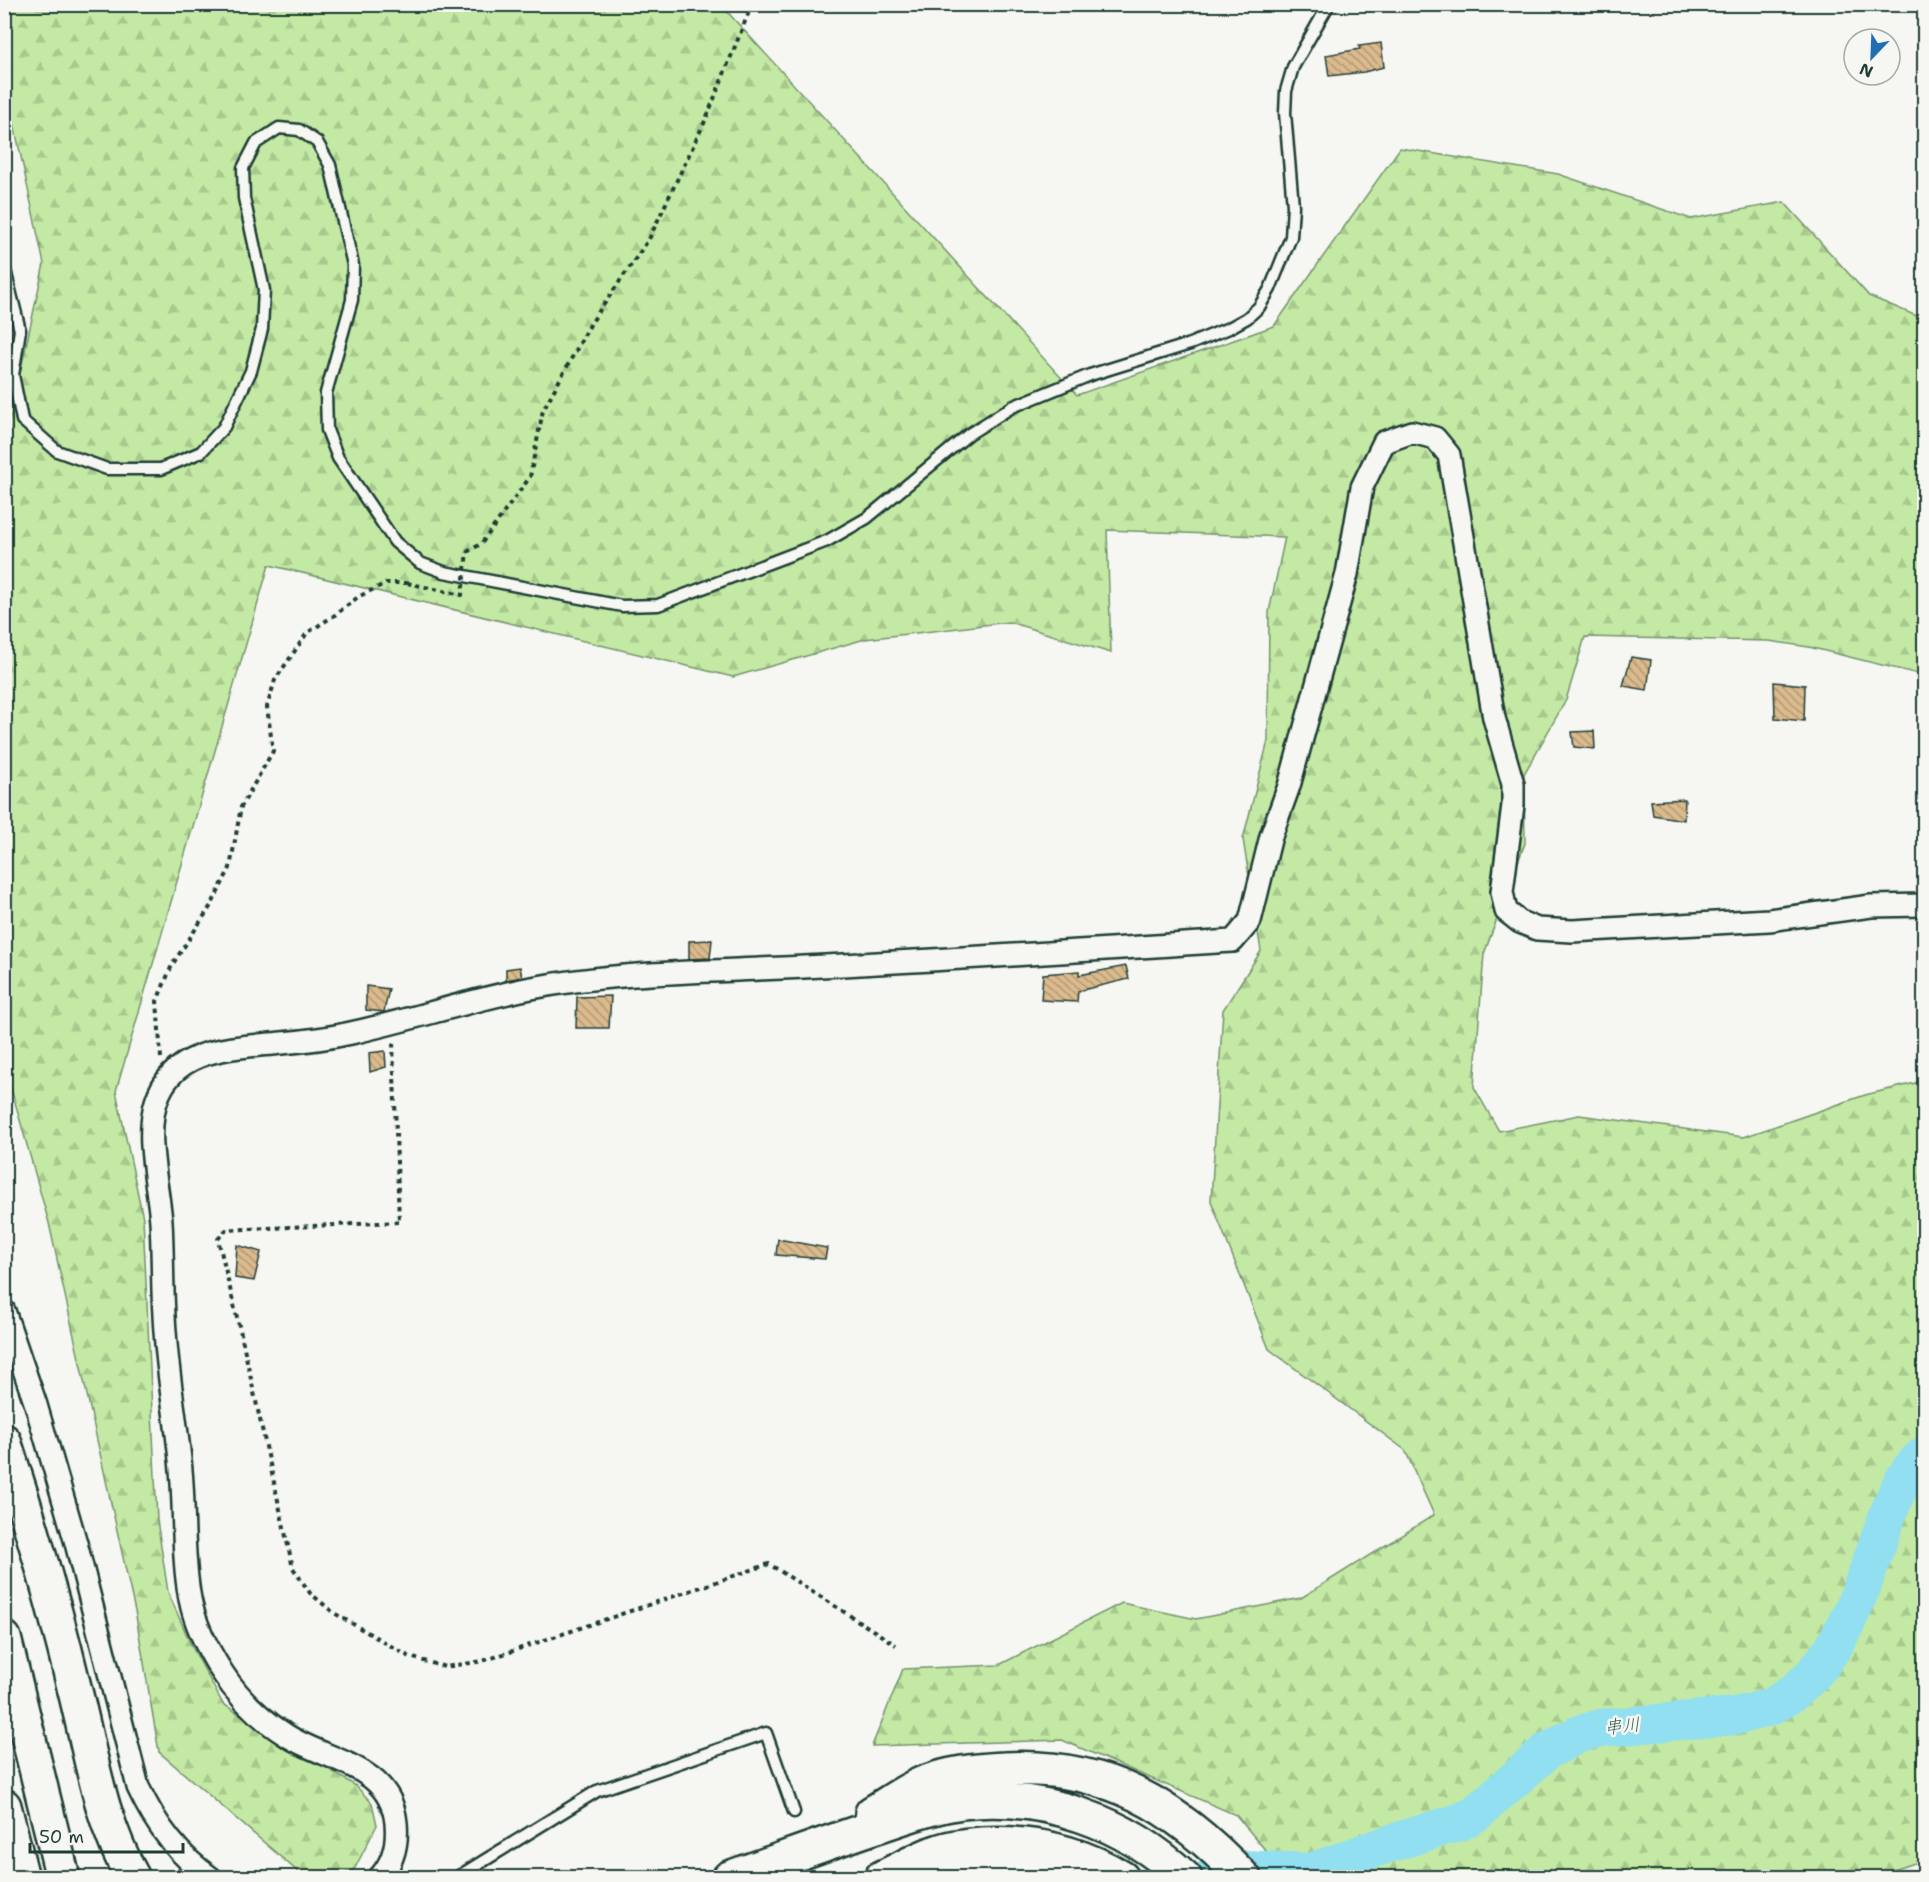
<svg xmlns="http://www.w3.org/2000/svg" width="1929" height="1882" font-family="'Shantell Sans','Klee One',sans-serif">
  <defs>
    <pattern id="forest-firs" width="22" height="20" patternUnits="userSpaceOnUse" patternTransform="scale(1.5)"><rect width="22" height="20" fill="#c4e9a4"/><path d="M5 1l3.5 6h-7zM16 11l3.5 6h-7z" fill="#a8c98e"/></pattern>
    <pattern id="building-back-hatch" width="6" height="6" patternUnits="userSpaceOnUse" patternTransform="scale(1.5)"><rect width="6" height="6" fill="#dbba8d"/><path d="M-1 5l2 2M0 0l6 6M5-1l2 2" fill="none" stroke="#b19874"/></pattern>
  </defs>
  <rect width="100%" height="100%" fill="#f6f6f2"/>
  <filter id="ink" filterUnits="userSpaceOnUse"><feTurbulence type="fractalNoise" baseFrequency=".0167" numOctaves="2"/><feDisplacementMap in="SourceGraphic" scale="12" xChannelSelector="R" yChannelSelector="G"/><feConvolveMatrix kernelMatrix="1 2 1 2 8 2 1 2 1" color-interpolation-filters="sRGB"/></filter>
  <g filter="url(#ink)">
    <!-- forest -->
    <path fill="url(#forest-firs)" stroke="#72936c" stroke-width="1.5" d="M4,5H721L1077,395L1274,326L1400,148L1558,174L1691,219L1784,202L1869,296L1924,319V673L1922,675L1809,647L1769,641L1585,637L1566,700L1524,774L1525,843L1484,954L1474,1087L1499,1131L1579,1115L1744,1137L1865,1095L1924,1081V1860L1869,1878L1288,1877L1236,1815L1062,1740L872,1746L903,1669L999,1665L1122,1603L1196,1619L1301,1598L1434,1515L1405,1450L1269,1349L1211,1201L1223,1010L1261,951L1243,839L1268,741L1269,612L1285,537L1107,530L1111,653L1009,622L865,639L733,677L269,565L116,1091L143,1218L157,1520L168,1592L192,1647L223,1704L356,1786L372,1803L377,1825L354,1870L332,1877H304L159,1752L136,1616L49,1223L5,1067L4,446L44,264L5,82Z"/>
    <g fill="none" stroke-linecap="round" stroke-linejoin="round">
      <!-- river -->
      <path stroke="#91dff0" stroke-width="38" d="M1210,1878L1232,1870L1244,1869L1311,1872L1388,1844L1460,1822L1475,1814L1547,1751L1579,1734L1601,1728L1735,1716C1748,1713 1762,1711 1774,1705C1840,1670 1860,1590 1884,1525C1893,1500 1903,1472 1924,1455"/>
    </g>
    <!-- building -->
    <path fill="url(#building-back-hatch)" stroke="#1f3d34" stroke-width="1.5" d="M1381,43L1384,67L1364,72L1329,76L1326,55L1360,49L1359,46Z
      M1631,657L1651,660L1647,690L1623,686Z
      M1774,682L1805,685L1804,721L1775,718Z
      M1594,731L1595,749L1574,747L1572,732Z
      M1685,799L1684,820L1653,815L1651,801Z
      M712,940L710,958L689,959V941Z
      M1126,966L1129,979L1078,991L1077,1002L1041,1000L1043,974L1079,971V975Z
      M520,967L522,977L506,980V969Z
      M366,986L389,989L384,1012L366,1010Z
      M611,996L609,1028H576L577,997Z
      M385,1051L386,1067L370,1072L369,1053Z
      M778,1239L827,1248L825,1259L776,1255Z
      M237,1245L261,1252L254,1281L235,1278Z"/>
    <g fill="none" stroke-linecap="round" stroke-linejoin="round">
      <defs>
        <path id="service" d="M4,266L20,330L13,375L22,420L57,451L107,469H161L201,452L224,427L251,371L262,329L264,290L244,198L243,168L256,143L279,128L299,130L317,142L330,165L353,265L352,300L326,393L327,430L338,458L395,542L420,563L444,572L622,606L658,605L827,541L867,518L969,434L1012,407L1090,375L1190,344L1229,328L1247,318L1259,307L1270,289L1291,237L1293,206L1285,113L1286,91L1293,67L1329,4
          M456,1878L597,1791L766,1733L794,1812"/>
        <path id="minor" d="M4,1311L36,1405L76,1543L138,1787C155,1824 177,1855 211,1878
          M379,1878C394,1862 398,1844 396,1823C391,1765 326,1761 286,1735C261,1719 238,1697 222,1672C208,1650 195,1625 190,1599C182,1557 185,1513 181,1470C177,1424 168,1378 165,1331C162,1295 163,1258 161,1221C158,1185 145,1137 156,1102C173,1046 235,1048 282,1043C305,1041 329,1038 351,1033C410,1020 467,1001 526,989C617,971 712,972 804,967C947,960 1090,950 1233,941L1250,921L1271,836L1289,786L1347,574L1362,487L1384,442L1412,432L1435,438L1449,455L1494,718L1513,784V805L1502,892L1506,911L1520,922L1537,929L1572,931L1769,920L1871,906L1924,905"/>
        <path id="motorway" d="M4,1441C31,1524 55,1607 75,1691C91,1754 100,1821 133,1878
          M4,1638L63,1878
          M4,1806L22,1878
          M872,1813C889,1803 906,1790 924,1783C950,1773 976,1770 1004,1769C1106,1763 1176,1806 1244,1878
          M729,1878C777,1861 824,1844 871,1828C902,1818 932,1806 963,1802C1045,1793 1126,1822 1185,1878
          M881,1878C901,1869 920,1857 940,1851C953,1846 968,1845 981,1844C1032,1841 1078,1851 1122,1878
          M923,1878C968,1872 1015,1861 1058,1878"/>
      </defs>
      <!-- service casing -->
      <use href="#service" stroke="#1f3d34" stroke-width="15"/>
      <!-- minor casing -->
      <use href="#minor" stroke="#1f3d34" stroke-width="26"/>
      <!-- motorway casing -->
      <use href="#motorway" stroke="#1f3d34" stroke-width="38"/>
      <!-- path -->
      <path stroke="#1f3d34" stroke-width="4" stroke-dasharray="4.5 4.5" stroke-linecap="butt" d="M467,552L481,544L530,477L543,410L591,323L649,239L706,119L752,4
        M393,1043L399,1222L226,1230L218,1239L241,1334L293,1568L310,1593L334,1613L410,1657L445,1667L483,1661L769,1564L896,1645
        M161,1058L157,1001L172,965L212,904L230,868L241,807L273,751L267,707L275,680L307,633L335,615L358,597L386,583H407"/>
      <!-- service -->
      <use href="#service" stroke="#f6f6f2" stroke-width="10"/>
      <!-- minor -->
      <use href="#minor" stroke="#f6f6f2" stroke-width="21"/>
      <!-- motorway -->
      <use href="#motorway" stroke="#f6f6f2" stroke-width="33"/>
      <!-- path-bridge -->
      <path stroke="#1f3d34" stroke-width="4" stroke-dasharray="4.5 4.5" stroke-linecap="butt" d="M407,583L462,595L467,552"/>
    </g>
  </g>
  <g text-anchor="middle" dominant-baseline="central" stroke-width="5" stroke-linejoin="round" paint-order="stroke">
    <!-- water labels -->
    <g font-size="18" font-style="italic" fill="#365d5a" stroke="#f6f6f2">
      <text transform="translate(1622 1726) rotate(-6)">串川</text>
    </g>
  </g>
  <!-- margin -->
  <rect width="1929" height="1882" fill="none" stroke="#f6f6f2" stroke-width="24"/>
  <rect x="12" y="12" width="1905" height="1858" fill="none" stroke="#1f3d34" stroke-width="2" filter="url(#ink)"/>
  <!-- north arrow -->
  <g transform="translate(1872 57) rotate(203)"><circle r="28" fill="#f6f6f2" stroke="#a0aca6" stroke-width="1.5"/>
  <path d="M0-4.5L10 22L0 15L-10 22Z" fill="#1f6fb2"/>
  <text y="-9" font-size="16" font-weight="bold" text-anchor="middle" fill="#1f3d34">N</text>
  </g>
  <!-- scale -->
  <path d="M30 1843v9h153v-9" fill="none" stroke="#1f3d34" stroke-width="3"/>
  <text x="39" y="1843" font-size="18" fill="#1f3d34" stroke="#f6f6f2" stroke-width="4.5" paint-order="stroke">50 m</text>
</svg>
